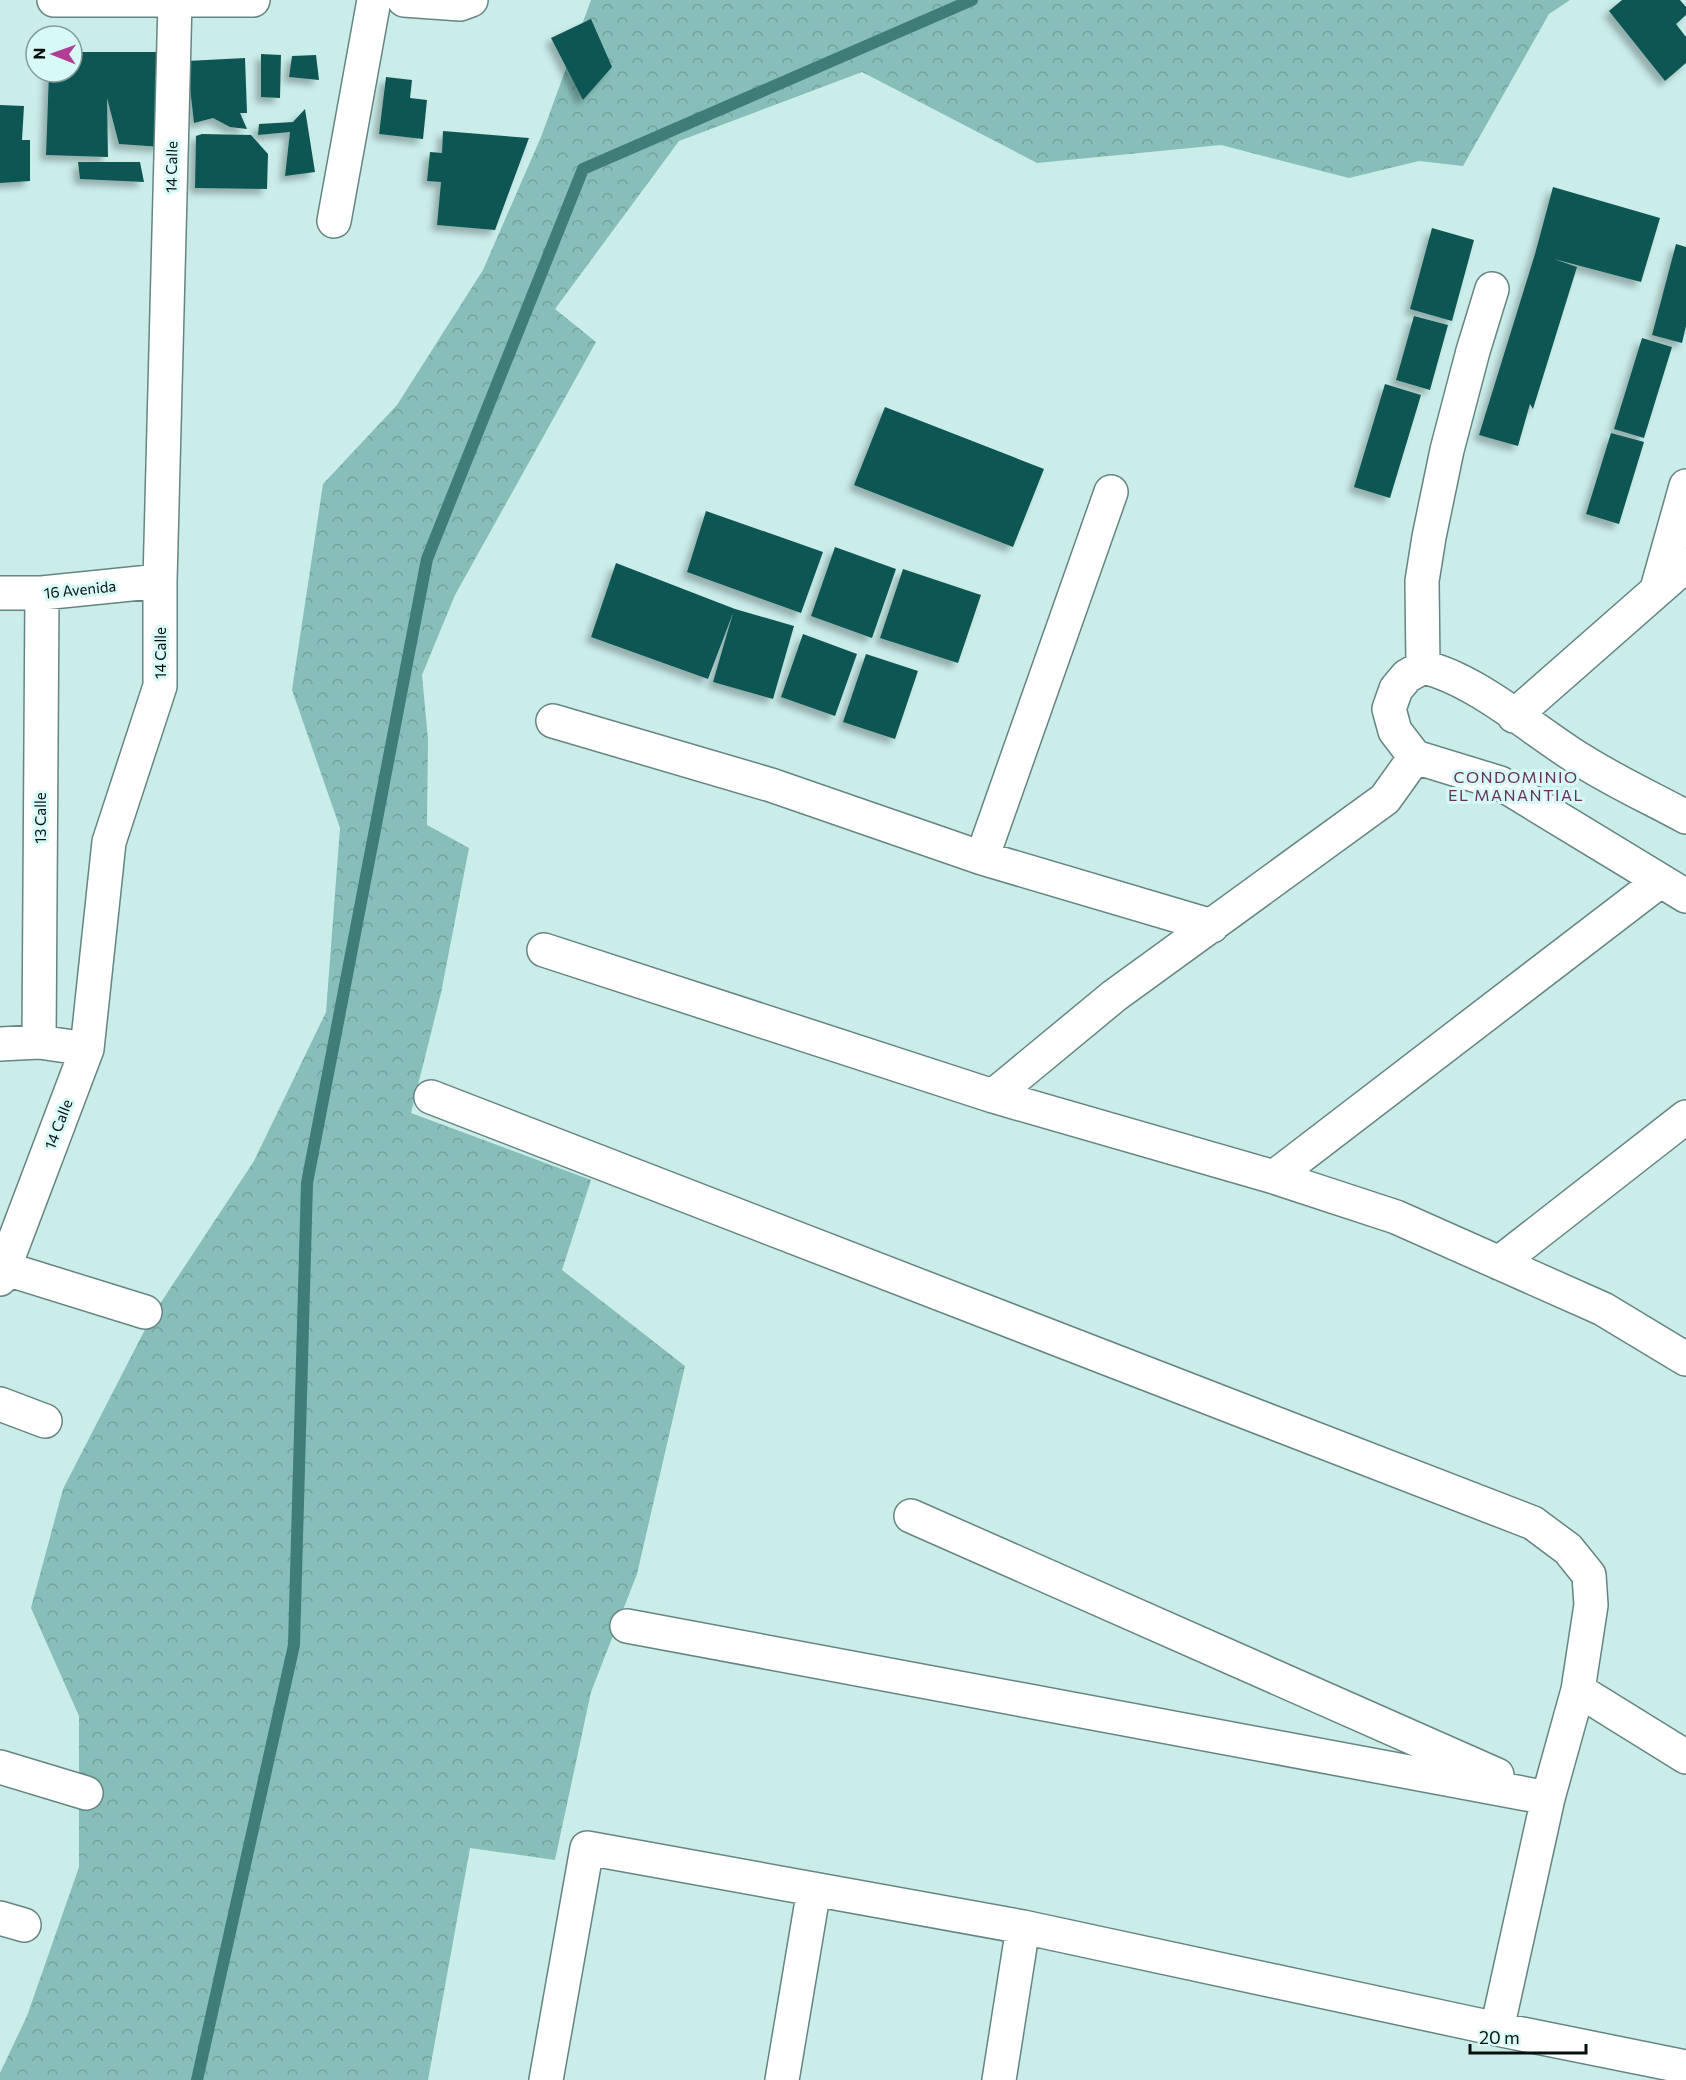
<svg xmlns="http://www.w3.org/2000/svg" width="1686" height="2080" font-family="Commissioner,sans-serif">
  <defs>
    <pattern id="forest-crowns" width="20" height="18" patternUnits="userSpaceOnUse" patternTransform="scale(1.5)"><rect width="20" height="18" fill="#87beb9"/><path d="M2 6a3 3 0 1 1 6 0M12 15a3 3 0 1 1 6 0" fill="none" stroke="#73a29e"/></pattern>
    <filter id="shadow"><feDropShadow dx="-5.5" dy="5.5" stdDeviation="3" flood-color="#0004"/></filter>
  </defs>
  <rect width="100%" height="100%" fill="#caede9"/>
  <!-- forest -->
  <path fill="url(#forest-crowns)" d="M591,0H1570L1549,14L1463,166L1419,161L1349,178L1221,145L1037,163L862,72L679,141L555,309L596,342L455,595L422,675L428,739L427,825L469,848L441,993L411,1113L591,1180L562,1270L685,1366L637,1574L591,1692L555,1860L470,1848L428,2080H0V2073L27,2016L79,1867V1716L31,1608L63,1489L152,1316L254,1161L326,1012L340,828L292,690L323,484L397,405L483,270L541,137Z"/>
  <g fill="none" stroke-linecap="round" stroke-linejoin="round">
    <!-- stream -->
    <path stroke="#407d79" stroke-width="12" d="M197,2080L294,1645L307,1183L427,559L583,169L972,0"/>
  </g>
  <!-- building -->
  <path fill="#115753" filter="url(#shadow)" d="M1622,0H1680L1686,7V15L1676,24L1686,37V63L1665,81L1609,11Z
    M591,19L612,67L583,100L551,38Z
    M72,52H164L162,147L119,144L107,98L108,157L46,155L49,72H72Z
    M261,54L281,55L280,98L261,97Z
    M316,55L319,80L289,77L292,56Z
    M245,58L247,113H240L247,129L230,127L213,118L194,123L187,61Z
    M386,77L412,80L410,98L427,100L423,139L379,134Z
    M0,105L24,106L22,140H30V181L0,183Z
    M305,109L315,172L285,176L290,132L258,135L259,124L293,122Z
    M443,131L529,138L495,230L437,225L441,182L427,181L430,152L442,153Z
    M202,134L251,135L268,154L267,189L195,188L196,136Z
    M78,162H140L144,182L80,179Z
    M1553,187L1660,218L1641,282L1554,259L1577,267L1533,409L1530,404L1518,446L1479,435L1535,254Z
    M1432,228L1474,240L1452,321L1410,309Z
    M1676,244L1686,247V326L1682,343L1652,335Z
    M1414,316L1448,325L1430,390L1396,380Z
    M1642,338L1672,347L1644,438L1614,429Z
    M1385,384L1421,395L1390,498L1354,487Z
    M885,407L1044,469L1013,547L854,485Z
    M1611,433L1644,442L1619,524L1586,514Z
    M706,511L823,552L801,613L687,572Z
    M835,547L896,569L872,638L811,616Z
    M616,563L735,609L794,626L773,699L713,682L733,613L708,679L591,637Z
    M903,569L981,595L958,663L880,638Z
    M803,634L857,654L835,716L781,697Z
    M866,654L918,671L895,739L843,722Z"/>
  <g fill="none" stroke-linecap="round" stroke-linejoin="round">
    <defs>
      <path id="minor" d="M54,0H253
        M404,0L460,4L471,0
        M334,221L374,0
        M1657,589L1686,486
        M0,593H42L160,581
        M1423,667L1422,581L1429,537L1447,450L1473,351L1492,289
        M1514,716L1686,565
        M553,721L771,785L982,858L1212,926
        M1686,817C1651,798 1614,781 1581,760C1534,731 1476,679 1423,667L1407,676L1396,689L1389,709L1395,731L1415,757L1500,783L1686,896
        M982,858L1111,492
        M544,950L993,1096L1274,1177L1396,1217L1603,1309L1686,1359
        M39,1042L42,593
        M0,1044L39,1042L87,1049
        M993,1096L1114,996L1385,799L1415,757
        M431,1097L1533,1523L1568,1549L1589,1575L1591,1605L1578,1690L1548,1798L1497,2029
        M1274,1177L1660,881
        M1499,1263L1686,1117
        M0,1267L145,1312
        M0,1279L87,1049L109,842L160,686V581L175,1
        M0,1404L45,1421
        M911,1516L1497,1775
        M627,1626L1548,1798
        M1578,1690L1686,1757
        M0,1767L86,1793
        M0,1918L24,1925
        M546,2080L587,1848L1023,1927L1497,2029L1686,2067
        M782,2080L814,1889
        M999,2080L1023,1927"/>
    </defs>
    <!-- minor casing -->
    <use href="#minor" stroke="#658582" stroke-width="36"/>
    <!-- minor -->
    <use href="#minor" stroke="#fff" stroke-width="33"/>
  </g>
  <g text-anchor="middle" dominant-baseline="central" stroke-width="6" stroke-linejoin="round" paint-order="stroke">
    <!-- street labels -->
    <g font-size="15" fill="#05100f" stroke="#d7faf7">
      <text transform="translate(171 167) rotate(-89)">14 Calle</text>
      <text transform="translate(80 589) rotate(-6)">16 Avenida</text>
      <text transform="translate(160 653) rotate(-90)">14 Calle</text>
      <text transform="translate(40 818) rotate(-90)">13 Calle</text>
      <text transform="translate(58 1124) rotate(-69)">14 Calle</text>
    </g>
    <!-- neighbourhood labels -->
    <g font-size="16" letter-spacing="1.5" fill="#692f59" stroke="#d7faf7">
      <text x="1516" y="776">CONDOMINIO<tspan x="1516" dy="18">EL MANANTIAL</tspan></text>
    </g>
  </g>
  <!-- north arrow -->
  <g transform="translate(54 54) rotate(271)"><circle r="28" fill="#d7faf7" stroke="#839c9a" stroke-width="1.5"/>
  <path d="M0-4.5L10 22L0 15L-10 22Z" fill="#b23d94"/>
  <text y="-9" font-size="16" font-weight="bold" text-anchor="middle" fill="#05100f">N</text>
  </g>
  <!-- scale -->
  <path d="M1470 2044v9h116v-9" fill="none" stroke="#05100f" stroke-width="3"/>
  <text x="1479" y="2044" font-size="18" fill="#05100f" stroke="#d7faf7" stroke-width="4.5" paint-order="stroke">20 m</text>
</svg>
